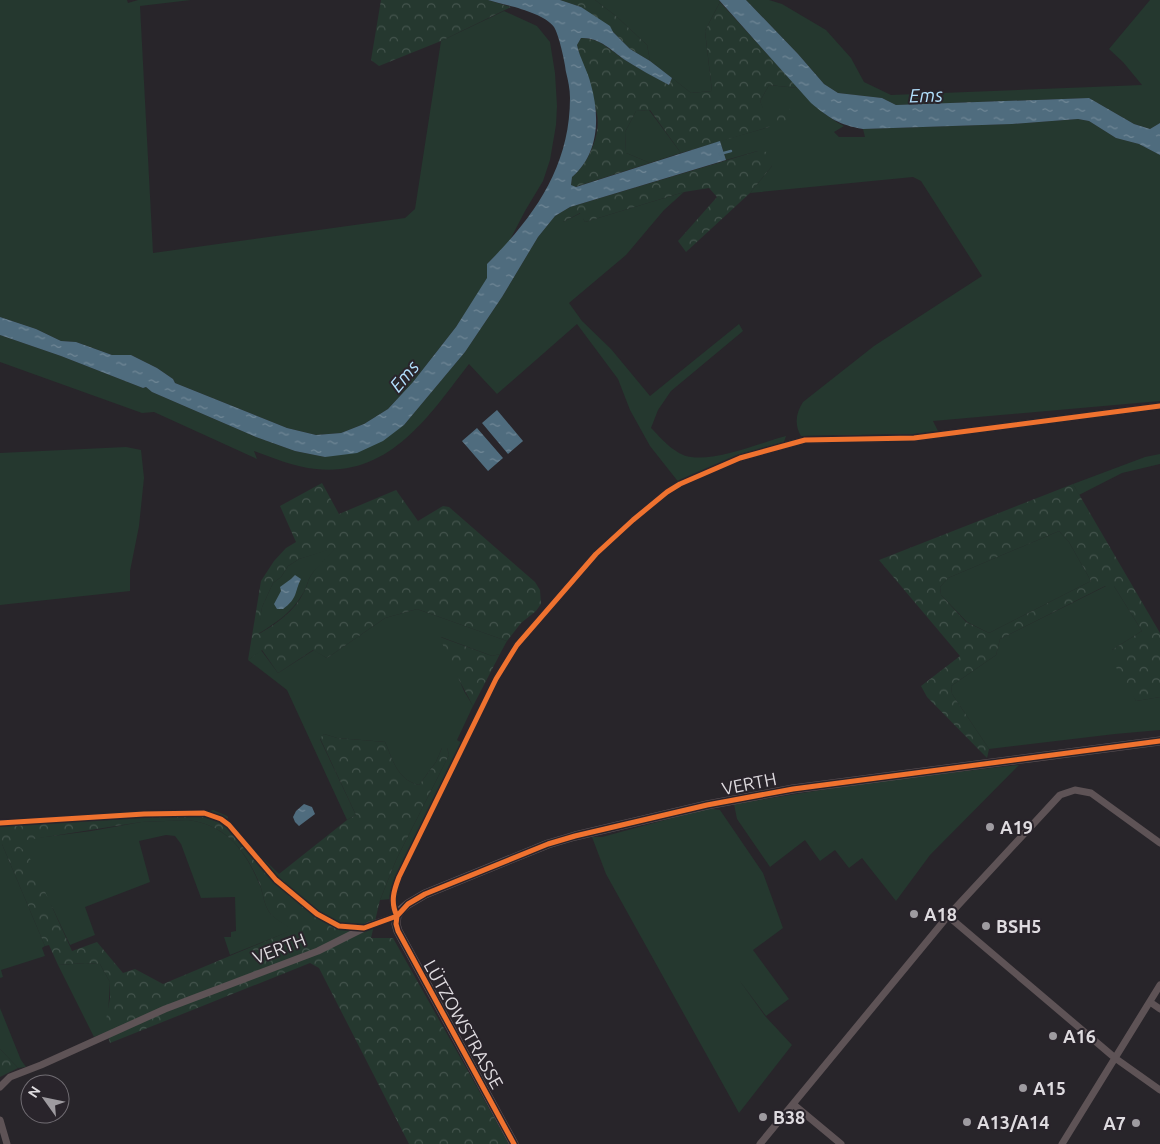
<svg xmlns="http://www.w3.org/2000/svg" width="1160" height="1144" font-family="Ubuntu,sans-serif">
  <defs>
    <pattern id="forest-crowns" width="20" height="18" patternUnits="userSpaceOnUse" patternTransform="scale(1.25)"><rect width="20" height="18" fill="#25382f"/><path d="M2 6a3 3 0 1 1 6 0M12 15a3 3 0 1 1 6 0" fill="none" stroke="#44544d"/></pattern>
    <pattern id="water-ripples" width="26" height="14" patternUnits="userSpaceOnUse" patternTransform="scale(1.25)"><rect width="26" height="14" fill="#4f6c7e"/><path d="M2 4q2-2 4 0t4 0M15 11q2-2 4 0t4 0" fill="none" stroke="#708796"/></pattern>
  </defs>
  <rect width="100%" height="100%" fill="#28252a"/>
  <!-- grass -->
  <path fill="#25382f" d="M0,0H127L128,3L138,0H191L140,6L153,253L405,218L415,209L441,41L504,11L537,26L550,42L555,73L557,106L556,125L550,160L543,181L525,211L509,242L487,264L488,278L456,327L413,382L388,409L364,424L341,433L316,435L287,428L175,383L173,379L157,368L131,355H112L76,342L61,341L36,329L0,317Z
    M595,0H719L720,2L705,31L712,91L691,93L650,61L647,45L617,17Z
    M746,0H769L782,4L826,30L851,58L864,82L891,95L1142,85L1123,62L1109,49L1150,0H1160V123L1150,129L1134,124L1089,98L896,105L882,98L838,93L824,84L798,54Z
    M769,85L798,88C812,104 825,116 844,126L834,132L839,137H865L863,129L1012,124L1078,119L1089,121L1116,138L1139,144L1160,155V401L933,421L938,431L916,434L801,436C794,424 796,413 803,402L874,346L982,276L921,181L913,177L750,193L772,166L758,151L726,160L720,141L769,127L760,101Z
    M649,110L681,153L650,163L626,153L625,132L636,111Z
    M684,192L664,210L626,255L569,303L582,321L611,349L650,396L739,324L743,331L671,391L658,410L651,428C662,439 675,455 691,457C717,461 760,443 786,436L783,445L680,484L650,446L630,410L618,379L577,324L497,394L469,364C430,414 391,477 316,469C294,467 274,458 254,451L257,459L154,412L142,413L0,362V335L61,356L143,388L146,387L152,392L256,437L295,451L325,457L404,425L465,352L502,297L538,237L550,222H563L581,213L585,222Z
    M126,447L141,450L144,478L139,526L130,571V591L0,605V453Z
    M1160,454V464L1122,473L1079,495L1073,484L1145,457Z
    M1059,531L1069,542L1091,581L989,633L967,622L941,595L940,587L948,578Z
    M336,547C329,557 320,564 312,574C307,580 307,589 302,595C291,613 276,623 258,634L262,607L273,583L281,577L288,566L299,559Z
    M1106,586H1114L1142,631L1112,650L1136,701L1160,697V730L1115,734L989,749L952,694L951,686L996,655L1000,639Z
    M417,609L507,641L500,654L492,656L441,637L464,691L473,706L457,740L464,744L392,899L380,900L396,860L449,755L447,748H442L436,762L419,785C397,780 393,760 385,742L337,738L324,734L320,739L356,815L347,820L287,690L248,660L261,650L278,673L314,650L327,658L385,618Z
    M1019,765L930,855L896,901L862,858L849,868L835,850L820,861L805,840L770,867L737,819L734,804L877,781Z
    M709,808L720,810L763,873L783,928L753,950L789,999L766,1016L739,980L765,1016L792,1045L739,1113L606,874L592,837H602Z
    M188,820C225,825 244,848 258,881C263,890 263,901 268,910C272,918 286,924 293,930L230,955L224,937H231V932L236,931L235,897L201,898L181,844L175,836L166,835L139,841L150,882L85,907L95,935L70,945L53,909L13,841L91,831L141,822Z
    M0,844H2L45,946L42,948L45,956L1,970L3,977L0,978Z
    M85,963L100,964L110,982L107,1032L94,1037L58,965Z
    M0,1008L21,1060L26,1067L18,1068L0,1049Z"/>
  <!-- forest -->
  <path fill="url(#forest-crowns)" fill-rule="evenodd" d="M381,0H488L511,7L441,41L379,66L371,60Z
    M560,0H595L617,17L647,45L650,61L630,49L613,32L581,7Z
    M720,2L798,88L769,85L760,101L765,113L786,106L793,112L787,120L769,127L681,153L650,110L636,111L625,132L626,153L650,163L575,187L571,185L572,177C588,164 601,135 597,114C592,91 583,68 577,45L581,38C600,38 610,50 625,60C639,69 655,77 669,85L672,78L691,93L712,91L705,31Z
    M758,151L768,152L772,166L750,193L686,252L678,241L717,197L709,188L684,192L585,222L580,213L563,222H550L555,216L570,207Z
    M322,483L339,514L396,490L418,521L443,506L449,507L535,582L540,590L541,604L536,611L521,623L507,641L417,609L385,618L327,658L313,650L278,673L262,650L248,660L261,581L274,561L286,548L296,542L280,506ZM335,548C328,557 318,565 312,574C308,579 307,587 304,592C295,611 276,624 259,634L262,607L273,583L281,577L288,566L299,559Z
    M1073,484L1160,633V697L1136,701L1114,664L1112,650L1142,631L1114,586H1105L1000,639L996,655L951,686L952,694L989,749L987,758L927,697L921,686L960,656L879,560ZM1059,531L1069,542L1091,581L989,633L966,622L941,595L940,587L948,578Z
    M440,637L492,656L500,654L473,706L448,659Z
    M324,734L337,738L385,742C393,760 397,780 419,785L436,762L442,748H447L449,755L396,860L380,900L371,938H393L509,1144H409L319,968L310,963L110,1043L105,1025L110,998V982L100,964L85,963L58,965L49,945L45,946L2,844H0V823L144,814L204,813L213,810L227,816L229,825L279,874L347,820L356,815L320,738ZM188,820C225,825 244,848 258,880C263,890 263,901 268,910C272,918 285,924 292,930L163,984L135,969L123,973L97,942L72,951L28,854L14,842L141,822Z
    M0,1049L18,1068L0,1077Z"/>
  <!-- water -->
  <path fill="url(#water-ripples)" d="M488,0H560L581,7L610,26L613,32L630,49L650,61L672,78L669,85C654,77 639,69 625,60C611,50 599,37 581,38L577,45C580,59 588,71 591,85C600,117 599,154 572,177L571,185L576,187L720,141L726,160L570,207L555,216L538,237L502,297L465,352L404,425L383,441L357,453L325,457L295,451L256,437L152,392L146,387L143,388L61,356L0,335V317L36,329L61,341L76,342L112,355H131L157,368L173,379L175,383L287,428L316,435L341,433L364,424L388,409L413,382L456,327L487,278V264C534,217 570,167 570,98C570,89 568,80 566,72C565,62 559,35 554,27C543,12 505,5 488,0Z
    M719,0H746L798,54L824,84L838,93L882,98L896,105L1089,98L1134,124L1150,129L1160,123V155L1139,144L1116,138L1089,121L1078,119L1012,124L863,129C839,125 829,118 811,103Z
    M497,410L523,441L508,454L482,423Z
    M477,428L503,458L488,471L462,441Z
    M295,575L301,579C294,593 298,598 283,609H277L274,604L281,591L280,587L291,579Z
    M304,804L312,807L315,814L299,826L295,822L293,817L296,811Z"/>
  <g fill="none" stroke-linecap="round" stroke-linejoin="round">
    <!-- stream -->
    <path stroke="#4f6c7e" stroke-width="2.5" d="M720,154L731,151"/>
    <!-- minor -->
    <path stroke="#5e5356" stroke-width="7" d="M948,916L1115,1058L1160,1090
      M1150,1002L1160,1009
      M0,1087L10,1077L41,1065L165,1009L318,951L370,925L397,916C390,902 394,890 399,877L496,679L517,645L596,554L633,520L667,492L680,484L740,458L805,440L914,438L1160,406
      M793,1104L841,1144
      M0,1120L7,1144
      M760,1144L948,916L1060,795L1075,790L1091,793L1160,843
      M1062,1144L1160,985"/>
    <!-- tertiary -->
    <path stroke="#5e5356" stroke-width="9" d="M514,1144L398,931L396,924L397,916L401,910L408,904L425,894L548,844L575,836L707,805L793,789L1160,741"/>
    <defs>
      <path id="cycleway" d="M0,823L144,814L204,813L221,819L229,825L276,880L317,914L339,926L364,928L397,916L408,904L425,894L548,844L575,836L707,805L793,789L1160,741
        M397,916C390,902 394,890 399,877L496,679L517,645L596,554L633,520L667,492L680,484L740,458L805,440L914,438L1160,406
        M397,916L396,924L398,931L514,1144"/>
    </defs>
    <!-- cycleway casing -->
    <use href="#cycleway" stroke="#29242b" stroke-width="8"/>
    <!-- cycleway -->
    <use href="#cycleway" stroke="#ef722f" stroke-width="5"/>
  </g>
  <!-- markers -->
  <g fill="#9e9ba0" stroke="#29242b" stroke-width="2">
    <circle cx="990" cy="827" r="5"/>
    <circle cx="914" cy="914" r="5"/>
    <circle cx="986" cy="926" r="5"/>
    <circle cx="1053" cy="1036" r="5"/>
    <circle cx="1023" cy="1088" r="5"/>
    <circle cx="763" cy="1117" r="5"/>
    <circle cx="967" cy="1122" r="5"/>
    <circle cx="1136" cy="1123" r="5"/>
  </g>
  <g text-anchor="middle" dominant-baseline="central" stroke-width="4" stroke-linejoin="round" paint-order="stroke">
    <!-- street labels -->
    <g font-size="18" fill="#dedbdf" stroke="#29242b">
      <text transform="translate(749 783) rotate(-11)">VERTH</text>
      <text transform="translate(279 948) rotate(-21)">VERTH</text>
      <text transform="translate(464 1024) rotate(61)">LÜTZOWSTRASSE</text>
    </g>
    <!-- poi labels -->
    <g font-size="18" font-weight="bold" fill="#dedbdf" stroke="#29242b" text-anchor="start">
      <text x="1000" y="827">A19</text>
      <text x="924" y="914">A18</text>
      <text x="996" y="926">BSH5</text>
      <text x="1063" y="1036">A16</text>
      <text x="1033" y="1088">A15</text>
      <text x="773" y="1117">B38</text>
      <text x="977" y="1122">A13/A14</text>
      <text x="1126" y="1123" text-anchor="end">A7</text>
    </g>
    <!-- water labels -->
    <g font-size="19" font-style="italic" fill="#b1dffc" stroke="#29242b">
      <text transform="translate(926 95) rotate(-2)">Ems</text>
      <text transform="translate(404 376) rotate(-50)">Ems</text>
    </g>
  </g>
  <!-- north arrow -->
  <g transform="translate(45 1099) rotate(303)"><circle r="24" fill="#29242b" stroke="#716d73"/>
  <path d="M0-4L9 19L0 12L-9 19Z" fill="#9e9ba0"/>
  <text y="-8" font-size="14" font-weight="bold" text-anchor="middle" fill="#dedbdf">N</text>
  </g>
</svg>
